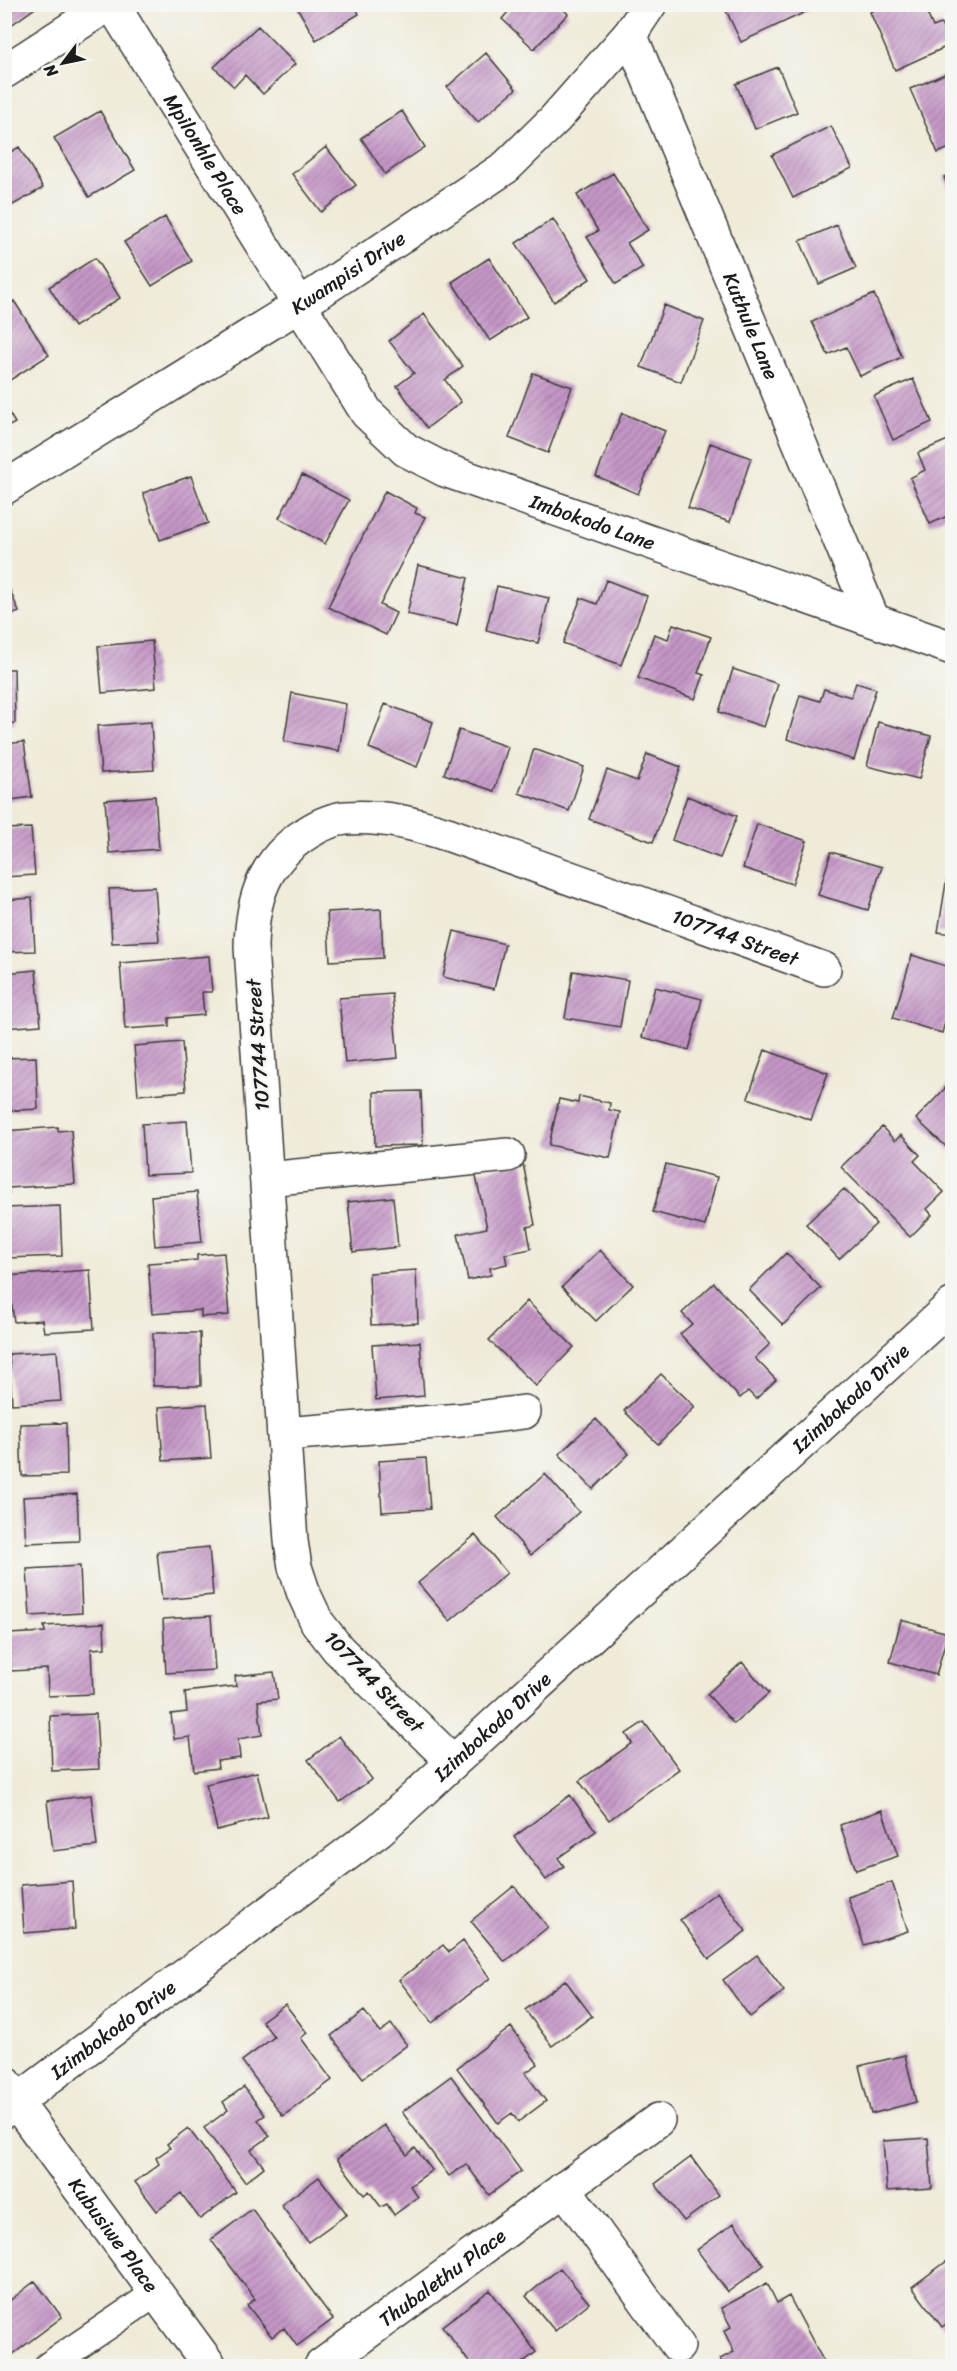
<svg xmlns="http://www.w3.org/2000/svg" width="957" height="2371" font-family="Sriracha,sans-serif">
  <defs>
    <pattern id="building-hatch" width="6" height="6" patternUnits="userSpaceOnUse" patternTransform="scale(1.5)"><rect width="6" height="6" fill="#c597c7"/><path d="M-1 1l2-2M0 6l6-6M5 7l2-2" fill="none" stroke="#9f7aa1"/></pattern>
  </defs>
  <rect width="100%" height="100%" fill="#f6f6f2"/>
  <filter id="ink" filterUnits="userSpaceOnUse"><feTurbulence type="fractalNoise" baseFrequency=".0167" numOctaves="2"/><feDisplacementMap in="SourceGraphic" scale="12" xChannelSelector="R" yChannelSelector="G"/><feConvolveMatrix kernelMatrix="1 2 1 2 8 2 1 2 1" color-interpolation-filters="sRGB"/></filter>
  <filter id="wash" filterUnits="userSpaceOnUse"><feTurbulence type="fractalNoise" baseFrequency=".008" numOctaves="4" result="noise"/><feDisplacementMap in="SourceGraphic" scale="24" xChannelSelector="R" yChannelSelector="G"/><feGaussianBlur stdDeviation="1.35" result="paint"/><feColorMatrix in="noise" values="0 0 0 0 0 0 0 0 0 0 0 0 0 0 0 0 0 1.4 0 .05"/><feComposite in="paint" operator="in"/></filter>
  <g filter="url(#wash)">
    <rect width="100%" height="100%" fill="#f0ebd9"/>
    <g id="blocks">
      <!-- building -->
      <path fill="url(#building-hatch)" d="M4,4H32L35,8L4,30Z
        M295,4H354L359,14L316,40Z
        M515,4H558L568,14L534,49L502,19Z
        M723,4H813L814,8L741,42Z
        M885,4H923L933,27L941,24L950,45L895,70L870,12Z
        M258,26L295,64L263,94L245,75L234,87L214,67Z
        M486,53L516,89L478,122L447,87Z
        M778,67L797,112L755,129L736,84Z
        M952,71V147L938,153L910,89Z
        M100,111L135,170L89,197L54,138Z
        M402,111L425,147L385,174L361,138Z
        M831,126L852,168L793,198L772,155Z
        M19,147L43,188L4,210V156Z
        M326,147L356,185L321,212L292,174Z
        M613,173L648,230L627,243L643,268L616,284L587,237L598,231L577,195Z
        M952,174V198L944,177Z
        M165,217L192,261L152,286L124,242Z
        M553,219L590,279L554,302L516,243Z
        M837,225L856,268L819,284L800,241Z
        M95,258L120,298L74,327L49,287Z
        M489,258L527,317L490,341L452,282Z
        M874,294L902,357L860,376L846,347L828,355L812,322Z
        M14,301L49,355L7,382L4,378V307Z
        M664,305L704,321L681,382L641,367Z
        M424,314L463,366L445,380L461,402L427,428L397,386L414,373L389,341Z
        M533,373L572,387L548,453L509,438Z
        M913,379L932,422L893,440L874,396Z
        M4,405L15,423L4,429Z
        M622,413L665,431L638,494L596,476Z
        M950,439L952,445V514L930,524L910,478L925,470L918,453Z
        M710,443L751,458L730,522L688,508Z
        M302,475L349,500L325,544L279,518Z
        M191,476L208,523L160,540L143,493Z
        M385,491L417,508L415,513L425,517L380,605L396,613L386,635L328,607Z
        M418,565L468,578L457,625L407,614Z
        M5,578L19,612L5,617Z
        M606,580L647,596L621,665L563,643L581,598L597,604Z
        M497,586L549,598L538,643L486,630Z
        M673,624L711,637L698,673L704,675L695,699L638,678L654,634L668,639Z
        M152,641L156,688L102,693L98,646Z
        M4,669H14L15,723L4,724Z
        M733,669L778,684L764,727L719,712Z
        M856,683L876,689L854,760L787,739L800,695L820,701L824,689L851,697Z
        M292,693L346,704L339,751L284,741Z
        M385,704L433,722L417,767L369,748Z
        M151,722L154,770L101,773L97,726Z
        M878,722L931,736L919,779L867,766Z
        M459,730L508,747L494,791L444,774Z
        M24,742L32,797L4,801V744Z
        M534,749L584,767L569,811L519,793Z
        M647,754L681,767L653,842L589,819L607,770L637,781Z
        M155,796L159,849L109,853L105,800Z
        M687,796L737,816L720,858L672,840Z
        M757,824L807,841L792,884L743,868Z
        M31,828L35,875L4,877V829Z
        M831,852L882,867L868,910L818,895Z
        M947,877L952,878V934L938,932Z
        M155,887L159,941L112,943L109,889Z
        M32,898L35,951L4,952V900Z
        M381,909L383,958L330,961L327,912Z
        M454,931L505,944L494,989L443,977Z
        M912,955L952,968V998L942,1033L893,1018Z
        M209,956L212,992H202L204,1015L169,1018V1026L125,1029L120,963Z
        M36,970L41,1025L4,1028V973Z
        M573,971L628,980L620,1027L565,1018Z
        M655,987L702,999L689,1050L642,1037Z
        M392,994L398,1058L345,1063L339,998Z
        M182,1042L186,1091L138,1095L134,1046Z
        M765,1050L828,1073L811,1120L748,1098Z
        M36,1057L38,1109L4,1111V1058Z
        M951,1082L952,1083V1152L916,1119Z
        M421,1091L423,1145L375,1146L374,1092Z
        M579,1096L610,1103L609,1110L620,1112L610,1158L549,1145L559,1099L578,1103Z
        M187,1121L191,1173L145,1175L142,1124Z
        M58,1127V1131L71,1130L75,1184L8,1188L9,1195H4V1131Z
        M882,1127L895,1141L901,1135L920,1155L914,1161L944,1192L927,1209L932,1215L910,1237L841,1167Z
        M523,1163L535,1225L527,1227L531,1249L505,1254L507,1264L490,1268L491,1275L468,1280L458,1234L487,1228L475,1172Z
        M666,1164L717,1177L705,1226L653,1212Z
        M844,1189L876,1224L839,1259L806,1224Z
        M197,1192L202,1242L155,1246L151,1196Z
        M393,1197L398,1247L353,1252L348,1202Z
        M60,1206L62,1256L7,1258L5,1208Z
        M600,1250L633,1285L596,1321L562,1287Z
        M224,1253L229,1315L201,1317V1310L152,1314L148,1263L197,1260V1255Z
        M786,1253L821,1288L783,1325L749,1290Z
        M90,1270L94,1329L44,1332L42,1320L14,1322L11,1298L5,1299V1276Z
        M416,1270L418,1323L371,1325L369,1273Z
        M714,1283L770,1344L755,1358L776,1380L756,1399L748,1391L740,1398L680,1334L692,1324L682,1313Z
        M527,1301L574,1347L536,1386L489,1340Z
        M153,1333H200L201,1386H153Z
        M420,1342L424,1396L376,1400L372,1345Z
        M57,1351L61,1401L12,1404L9,1354Z
        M661,1374L695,1407L658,1444L624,1411Z
        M207,1404L211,1458L163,1461L159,1407Z
        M596,1419L629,1454L593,1489L559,1454Z
        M66,1423L67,1475L22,1476L20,1424Z
        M426,1458L430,1509L382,1512L379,1461Z
        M545,1474L579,1512L531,1555L497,1517Z
        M77,1494L79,1541L26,1543L23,1497Z
        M475,1535L507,1573L450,1621L418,1583Z
        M209,1547L213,1595L162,1600L157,1552Z
        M80,1566L82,1613L30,1616L27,1569Z
        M211,1616L215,1670L166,1673L163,1619Z
        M901,1620L948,1633L936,1675L890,1662Z
        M104,1623L105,1648L91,1649L93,1694L48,1696L47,1669L11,1671L9,1634L45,1632L44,1626Z
        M742,1662L769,1693L734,1724L707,1694Z
        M274,1672L278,1699L258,1701L262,1735L238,1739L240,1758L217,1761L218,1768L194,1771L190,1737L174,1739L171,1714L187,1712L185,1692L236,1686L235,1676Z
        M96,1714L99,1769L52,1771L50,1716Z
        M644,1722L679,1769L609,1820L579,1781L632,1743L626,1734Z
        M339,1736L372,1779L340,1802L308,1760Z
        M257,1772L268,1817L217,1830L206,1784Z
        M91,1795L97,1846L53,1851L47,1801Z
        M570,1795L596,1831L558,1858L564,1866L546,1880L514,1837Z
        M882,1810L898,1856L856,1870L840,1825Z
        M72,1881L75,1929L24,1933L21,1885Z
        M892,1882L908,1931L864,1945L848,1897Z
        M514,1886L548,1927L505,1962L471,1921Z
        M717,1892L746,1931L709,1959L680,1920Z
        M463,1941L490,1978L432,2023L399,1980L443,1945L449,1952Z
        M757,1955L784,1991L750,2017L723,1980Z
        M565,1980L592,2016L552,2046L525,2010Z
        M285,2004L307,2033L301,2038L332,2080L283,2116L242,2061L274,2037L262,2021Z
        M364,2011L380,2032L391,2024L407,2045L363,2078L331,2036Z
        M511,2027L538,2064L525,2073L546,2101L518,2122L512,2113L498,2123L457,2068Z
        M905,2055L916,2102L871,2114L859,2066Z
        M451,2076L521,2171L489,2195L466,2164L449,2176L402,2112Z
        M244,2087L265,2115L258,2120L270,2136L251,2150L264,2167L245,2182L204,2128L228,2110L223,2102Z
        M384,2125L407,2155L415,2148L432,2170L410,2186L418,2197L394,2215L387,2204L381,2207L369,2191L364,2195L337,2159Z
        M188,2128L236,2192L200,2219L181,2193L157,2211L135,2182L159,2164L156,2158L170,2148L167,2144Z
        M928,2138L932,2188L887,2191L883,2141Z
        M691,2157L719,2195L684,2221L655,2184Z
        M319,2177L347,2214L308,2242L281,2205Z
        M252,2209L333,2319L297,2346L284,2328L272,2337L247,2305L255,2299L211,2240Z
        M734,2223L764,2265L728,2292L697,2250Z
        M947,2261L952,2268V2320L942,2327L912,2287Z
        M560,2268L589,2303L555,2331L526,2296Z
        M35,2281L62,2317L4,2361V2305Z
        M767,2283L777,2303L789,2296L826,2366H724L720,2359L734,2352L724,2331L731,2327L721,2308Z
        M490,2290L536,2352L518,2366H472L442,2326Z"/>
    </g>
  </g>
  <g filter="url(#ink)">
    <use href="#blocks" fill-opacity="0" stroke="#3c3b38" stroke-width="1.5"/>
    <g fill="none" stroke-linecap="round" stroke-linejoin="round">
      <defs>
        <path id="lane" d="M48,2366L156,2293"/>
        <g id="street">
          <path id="s1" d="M112,4L367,413L406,450L445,470L952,648"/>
          <path id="s2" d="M630,34L873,620"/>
          <path d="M4,72L109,4"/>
          <path id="s3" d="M4,488L301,304L506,167L555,119L630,34L650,4"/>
          <path d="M267,1179L508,1155"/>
          <path d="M284,1434L461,1420L524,1412"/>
          <path id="s4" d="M453,1762L338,1649L317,1622L304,1594L295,1567L291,1541L251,947C252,899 264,860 307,833C318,826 332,819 346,818C382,815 416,824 450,835L824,969"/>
          <path id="s5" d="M4,2081L16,2102L210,2366"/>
          <path id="s6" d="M4,2111L379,1830L952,1305"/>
          <path d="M564,2188L678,2346"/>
          <path id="s7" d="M321,2366L658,2120"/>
        </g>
      </defs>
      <!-- lane casing -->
      <use href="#lane" stroke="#3c3b38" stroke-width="30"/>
      <!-- street casing -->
      <use href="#street" stroke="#3c3b38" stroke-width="36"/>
      <!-- lane -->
      <use href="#lane" stroke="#fff" stroke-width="27"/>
      <!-- street -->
      <use href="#street" stroke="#fff" stroke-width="33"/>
    </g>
  </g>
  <g text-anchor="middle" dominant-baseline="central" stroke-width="5" stroke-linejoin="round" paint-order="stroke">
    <!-- street labels -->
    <g font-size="20" fill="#1c1c1c" stroke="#f6f6f2">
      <text stroke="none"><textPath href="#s1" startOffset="177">Mpilonhle Place</textPath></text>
      <text stroke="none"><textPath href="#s3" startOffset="406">Kwampisi Drive</textPath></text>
      <text stroke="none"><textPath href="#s2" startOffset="316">Kuthule Lane</textPath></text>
      <text stroke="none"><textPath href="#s1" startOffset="736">Imbokodo Lane</textPath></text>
      <text stroke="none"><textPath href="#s4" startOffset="1461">107744 Street</textPath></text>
      <text transform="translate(258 1045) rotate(-94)">107744 Street</text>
      <text stroke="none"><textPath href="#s6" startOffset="1108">Izimbokodo Drive</textPath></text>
      <text transform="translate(374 1682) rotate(46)">107744 Street</text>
      <text stroke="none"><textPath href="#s6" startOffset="622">Izimbokodo Drive</textPath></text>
      <text stroke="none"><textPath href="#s6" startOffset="136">Izimbokodo Drive</textPath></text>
      <text stroke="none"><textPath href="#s5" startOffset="189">Kubusiwe Place</textPath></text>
      <text stroke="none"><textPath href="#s7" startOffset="150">Thubalethu Place</textPath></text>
    </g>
  </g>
  <!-- margin -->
  <rect width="957" height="2371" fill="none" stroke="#f6f6f2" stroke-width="24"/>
  <!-- north arrow -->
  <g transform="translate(63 63) rotate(238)" stroke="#f6f6f2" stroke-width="4.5" paint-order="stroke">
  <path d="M0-4.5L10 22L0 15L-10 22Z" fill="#1c1c1c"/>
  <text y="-9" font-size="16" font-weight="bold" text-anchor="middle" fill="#1c1c1c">N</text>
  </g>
</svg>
